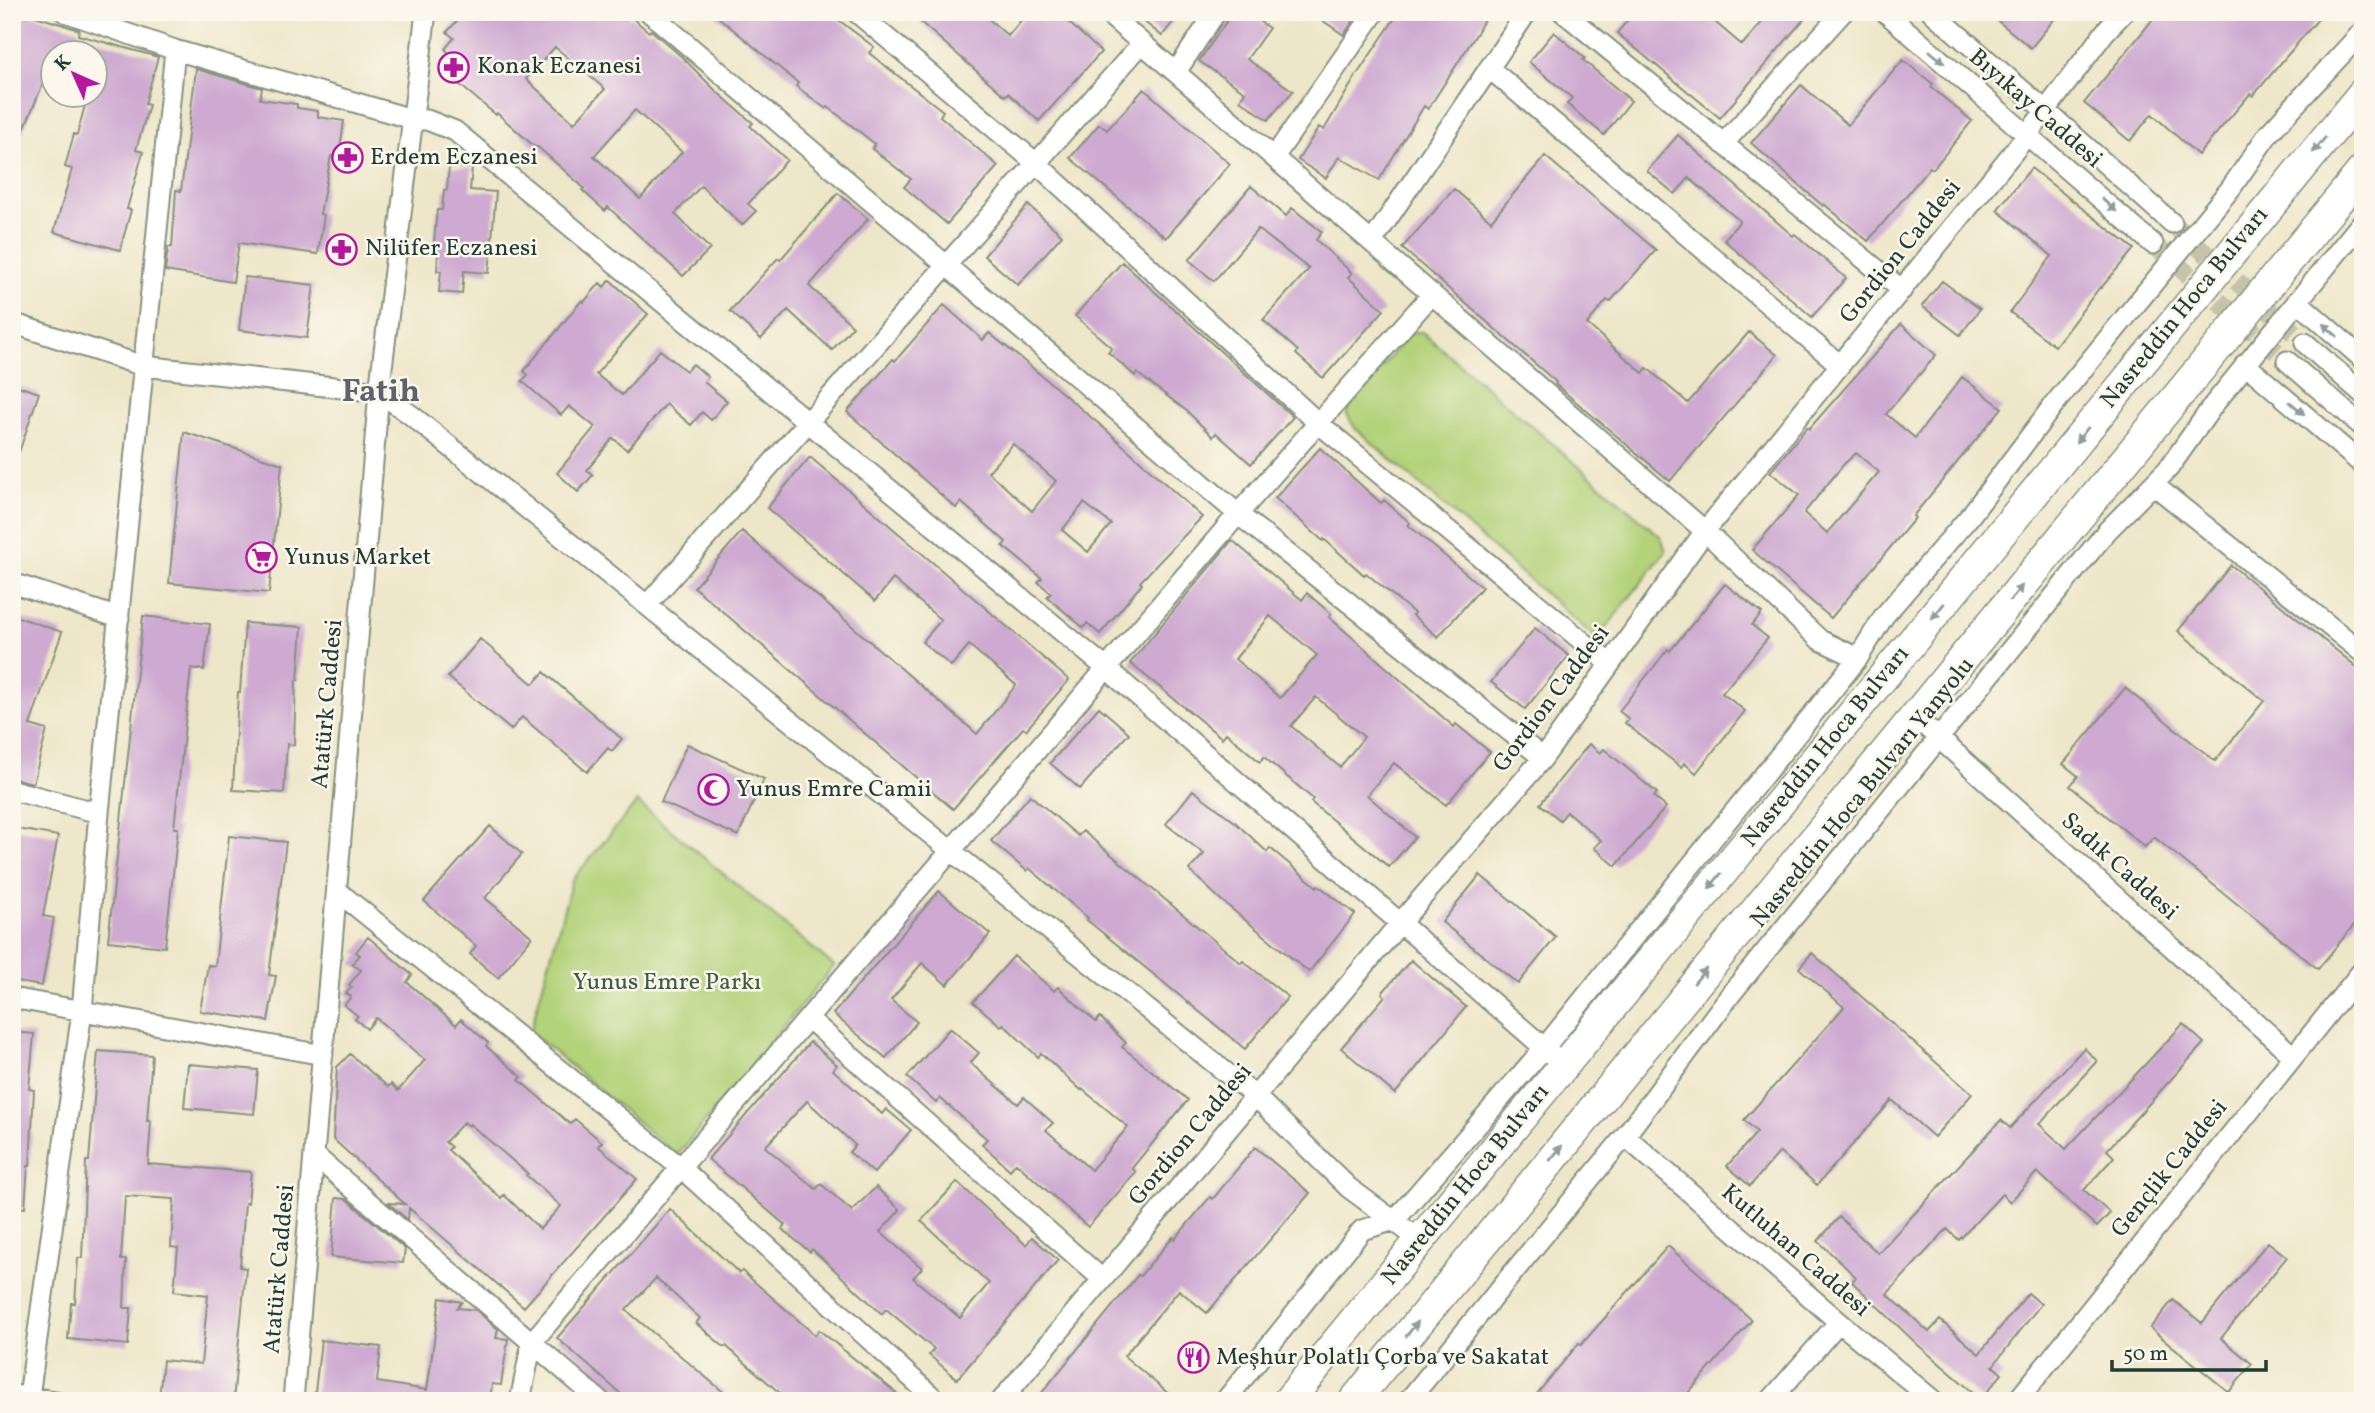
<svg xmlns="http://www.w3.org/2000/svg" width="2375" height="1413" font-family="Vollkorn,serif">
  <rect width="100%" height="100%" fill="#fbf7ec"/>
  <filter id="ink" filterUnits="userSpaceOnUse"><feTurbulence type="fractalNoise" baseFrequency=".0143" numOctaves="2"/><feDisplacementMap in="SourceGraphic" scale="14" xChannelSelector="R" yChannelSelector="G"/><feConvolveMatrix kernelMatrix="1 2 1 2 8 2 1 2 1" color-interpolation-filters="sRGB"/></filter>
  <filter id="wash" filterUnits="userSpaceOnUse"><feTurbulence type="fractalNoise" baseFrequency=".00686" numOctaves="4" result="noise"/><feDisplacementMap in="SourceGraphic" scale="28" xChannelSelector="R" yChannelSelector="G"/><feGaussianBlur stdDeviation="1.57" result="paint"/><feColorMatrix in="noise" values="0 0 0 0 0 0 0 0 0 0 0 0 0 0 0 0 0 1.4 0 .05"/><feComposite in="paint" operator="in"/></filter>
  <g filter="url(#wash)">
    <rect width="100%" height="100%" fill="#eee6c8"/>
    <!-- green -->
    <path fill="#b3d279" stroke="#698856" stroke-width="2" d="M1410,332H1422L1661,537L1666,551L1597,639L1355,428L1346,413Z
      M637,802L834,966L677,1155L530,1032L572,880Z"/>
    <g id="blocks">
      <!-- building -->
      <path fill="#cea9d1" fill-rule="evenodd" d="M12,12H23L79,30L78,35L158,57L145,104L149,105L136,150L143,152L127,209L131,210L120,250L54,232L72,169L65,167L74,134L77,135L88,94H94V52H52V62L12,158Z
        M465,12H625L649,32L651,30L682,57L716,91L753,123L750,126L787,160L748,204L756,211L742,225L701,186L675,214L710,249L683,276L608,207L605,211L582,190L584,188L538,147L536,148L497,113L496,115L441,69L448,62L444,58L449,53L445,49L454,38L447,32ZM555,47L605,89L574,123L526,79ZM635,110L682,152L640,199L594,156Z
        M712,12H828L874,47L869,53L943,111L940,116L998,166L947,224L904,187L911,179L872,149L875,144L828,107L826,109L796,86L798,83Z
        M909,12H981L1008,36L1028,12H1073L1066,20L1101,52L1039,121L1008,93L1005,96Z
        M1132,12H1181L1162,36Z
        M1233,12H1266L1260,22L1269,28L1247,59L1293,91L1268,120L1240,100L1245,92L1199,61Z
        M1310,12H1359L1344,35Z
        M1399,12H1488L1477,33L1428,109L1424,106L1379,180L1339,157L1326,178L1298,160L1319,127L1324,130L1356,76Z
        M1634,12H1703L1742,45L1771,12H1810L1720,118L1617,33Z
        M1987,12H2060L2031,48Z
        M2159,12H2324L2253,96L2250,94L2198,155L2152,114L2130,141L2084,103Z
        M1554,32L1585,58L1583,60L1631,101L1604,135L1567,104L1572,98L1529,62Z
        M1903,60L1933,84L1931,87L1972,121L1933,169L1930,167L1868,241L1824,204L1823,206L1751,143L1801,85L1848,125Z
        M196,69L262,88L260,99L297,104V108L318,111V117L344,121L339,157L331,156L320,214L324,215L318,254L239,243L233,282L165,271L168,247H172L176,190L181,191Z
        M1144,89L1230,164L1166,238L1070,158L1099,124L1107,130Z
        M1678,135L1793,236L1795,234L1846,278L1812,317L1724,240L1740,221L1689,178L1675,194L1647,171Z
        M1545,156L1656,250L1610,302L1607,300L1587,324L1643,373L1647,368L1688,403L1749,332L1777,355L1670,481L1555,384L1556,382L1402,248L1454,189L1491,221Z
        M449,167L472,168L470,190L496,192L489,273L464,271L462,294L439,292L441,271H437L438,252L433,251L437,210H442L444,190H447Z
        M2031,168L2134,249L2101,288L2100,287L2055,346L2010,312L2052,256L1997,210Z
        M1251,186L1286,216L1292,208L1322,232L1316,240L1352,273L1348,277L1384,310L1323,378L1296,354L1298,351L1263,320L1309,269L1258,229L1214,281L1189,260Z
        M838,193L868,219L809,286L853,326L832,350L788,310L761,339L730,311L778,258L780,260Z
        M1028,205L1062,235L1018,285L984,256Z
        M1122,262L1293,417L1251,464L1216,433L1213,437L1188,412L1137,373L1135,376L1108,352L1112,348L1075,316Z
        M245,277L314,285L307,338L239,330Z
        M610,280L648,314L596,374L622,395L660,350L686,371L693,364L708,377L704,382L727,401L711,420L702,412L691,425L666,404L627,450L613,438L587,470L593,475L578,492L557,473L595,427L569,406L561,415L522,381L528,375L524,371L582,300L584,302L600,283L604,287Z
        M1942,281L1980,309L1960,335L1922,306Z
        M944,305L983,340L989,333L1029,365L1105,429L1202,517L1140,582L1142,584L1100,634L1087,623L1084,628L1047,597L1051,593L1038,582L1042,578L1003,546L1006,542L961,502L956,508L847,412L893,359L895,361ZM1013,444L1056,481L1032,511L988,472ZM1084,503L1111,524L1088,552L1062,530Z
        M1901,324L1936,355L1886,414L1915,438L1962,377L2002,408L1913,516L1915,518L1831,618L1752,550L1799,495L1770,472L1807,427L1809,429ZM1856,453L1879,472L1827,533L1804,513L1844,464Z
        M12,384L39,393L15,464H12Z
        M184,432L282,464L269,593L169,583Z
        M1320,448L1381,503L1384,500L1410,523L1408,525L1482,587L1438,637L1412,615L1414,613L1366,573L1364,575L1324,539L1323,541L1275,498Z
        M810,457L1069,680L1026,730L1023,728L953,809L694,587L742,531L977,734L1016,685L969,645L951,666L922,642L941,620L893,579L875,601L767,508Z
        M1232,540L1302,600L1307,593L1331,614L1329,617L1454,727L1456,724L1490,752L1446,805L1394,763L1367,795L1415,837L1389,867L1311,802L1313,799L1264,757L1260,762L1226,733L1222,738L1130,663ZM1270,616L1317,655L1280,698L1235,659ZM1316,697L1364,737L1340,767L1291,726Z
        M2231,565L2363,672V914L2318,969L2154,837L2145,847L2070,786L2078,776L2063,764L2125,688L2215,761L2264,701L2178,631Z
        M1725,584L1762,613L1752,625L1768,638L1722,693L1745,711L1696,773L1684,763L1681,767L1645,739L1625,723L1629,719L1619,711L1668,649L1670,651Z
        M12,615L62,632L30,725L47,730L33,783L12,778Z
        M143,616L210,624L204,670L191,668L174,828H178L165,947L108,941Z
        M245,623L302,627L298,680H296L294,745L287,744L284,793L233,790L238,692H240Z
        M1535,628L1569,656L1525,709L1491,682Z
        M480,639L533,684L544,672L622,739L612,751L608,748L587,772L522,717L511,730L448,677Z
        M1099,707L1129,733L1080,789L1050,763Z
        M687,744L764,779L738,836L661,802Z
        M1589,744L1600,753L1604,749L1657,793L1654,797L1666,807L1616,866L1594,848L1601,840L1567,812L1560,820L1540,804Z
        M1193,790L1235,822L1267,852L1270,848L1317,887L1318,885L1355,914L1309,972L1222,901L1189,870L1204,854L1166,824Z
        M1030,795L1078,836L1083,831L1241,963L1243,961L1288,997L1245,1049L1087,920L1088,918L1029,868L1027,871L991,841Z
        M490,826L522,854L485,898L532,937L498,978L470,954L476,946L424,901Z
        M12,828L58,836L43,916L54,918L42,986L12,981Z
        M229,836L286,842L269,975L276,976L268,1021L200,1011L208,965L215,966Z
        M1480,875L1556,937L1518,984L1442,922Z
        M939,891L990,934L947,985L922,963L891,1000L917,1022L886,1058L833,1014Z
        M368,937L412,975L407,982L456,1025L461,1019L488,1043L486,1046L522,1077L519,1080L570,1124L575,1119L602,1142L598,1146L637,1179L524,1307L409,1208L408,1220L388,1203L405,1204L333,1139L337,1067L350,1054L388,1087L391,1084L398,1091L425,1060L376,1018L367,1029L355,1019L358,1016L344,1005L351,997L346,993L352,987L349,985L361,970L352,964L360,955L356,952ZM464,1122L469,1126L470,1124L528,1174L526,1175L561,1206L540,1229L504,1195L501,1198L448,1150L451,1147L445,1142Z
        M1812,953L1972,1094L1934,1137L1892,1100L1817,1185L1780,1152L1750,1186L1727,1166L1757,1132L1744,1120L1844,1007L1799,968Z
        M1014,956L1054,991L1058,987L1096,1022L1100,1017L1126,1043L1122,1047L1188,1100L1132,1168L1136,1172L1088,1227L1016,1163L1010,1170L982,1144L987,1139L940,1098L936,1103L907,1077L950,1028L979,1053L970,1063L1018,1104L1024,1097L1053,1123L1046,1130L1091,1170L1128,1127L1082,1089L1081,1090L1041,1053L1038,1057L1003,1024L1001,1026L973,1002Z
        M1411,960L1466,1007L1395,1094L1341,1048L1385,996L1382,993Z
        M2183,1024L2204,1043L2107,1150L2114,1157L2084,1190L2110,1213L2097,1227L2037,1172L2010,1202L2002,1194L1959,1240L1947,1229L1887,1294L1929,1332L1940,1320L1979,1354L2028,1293L2041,1304L1993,1366L2002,1374L1981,1399L1918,1345L1852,1282L1856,1277L1818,1241L1839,1217L1878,1253L2001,1120L2010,1128L2084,1048L2097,1061L2039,1124L2066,1149Z
        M12,1032L34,1034L29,1089L34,1090L30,1166H28L25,1208L12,1207Z
        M810,1042L837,1065L833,1070L882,1114L886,1109L911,1130L874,1173L849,1152L855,1145L807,1101L765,1147L816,1189L821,1184L852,1211L876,1187L900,1210L880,1232L922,1268L913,1278L960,1318L989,1283L921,1221L957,1182L1026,1245L1032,1237L1058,1260L957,1379L929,1355L934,1349L886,1309L882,1314L812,1249L810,1252L782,1229L785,1225L708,1159Z
        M98,1051L152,1055L147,1121H151L148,1164L251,1172L248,1203H245L240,1267L246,1268L233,1401L159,1398L163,1360L201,1364L208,1295L174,1291L178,1248L171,1247L174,1199L125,1196L121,1260H126L124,1308H131L128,1345L68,1339L71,1303H75L78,1258H82L86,1161H89Z
        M188,1064L258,1070L254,1114L184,1108Z
        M1255,1147L1310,1193L1207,1313L1179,1290L1124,1356L1177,1401H1035L1138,1275L1140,1276L1173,1237L1175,1239L1210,1197L1213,1199Z
        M336,1198L346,1199L405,1249L403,1263L331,1257Z
        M670,1209L739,1273L742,1271L815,1335L819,1330L906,1401H789L726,1346L724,1347L696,1323L700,1318L656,1278L626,1310L734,1401H629L557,1338Z
        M2268,1242L2287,1257L2221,1338L2252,1364L2229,1392L2150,1328L2173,1300L2202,1323Z
        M1668,1246L1752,1320L1681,1401H1531L1579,1343L1581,1345Z
        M440,1298L462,1302L457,1308L476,1310L498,1329L496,1338L508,1339L501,1385L492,1384L490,1401H314L321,1340L381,1347L377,1382L427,1390Z"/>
    </g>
  </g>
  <g filter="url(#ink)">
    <use href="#blocks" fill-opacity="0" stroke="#86927e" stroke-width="2"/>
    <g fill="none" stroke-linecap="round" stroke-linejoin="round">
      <!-- minor-tunnel -->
      <path stroke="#c5c4aa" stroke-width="19" stroke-dasharray="19 10" stroke-linecap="butt" d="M2172,223L2305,343
        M2153,244L2287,361"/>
      <defs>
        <path id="minor" d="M65,12L175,50L412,119L427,120L455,131L1106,668L1564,1065
          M649,12L1238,514L1543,758
          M856,12L1036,163L1317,422L1610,664
          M1106,12L1705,531L1820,640L1858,658
          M1563,12L1902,290
          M1885,12L2153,244
          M1932,12L2046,111L2172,223
          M1489,68L1840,365
          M1176,72L1216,12
          M1723,144L1843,12
          M1274,157L1375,12
          M1372,242L1527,12
          M2297,301L2363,359
          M12,323L143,366L379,392L411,415L1255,1096L1349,1188L1420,1240
          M2305,343L2363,394
          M2287,361L2363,427
          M2245,364L2363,465
          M2154,485L2363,653
          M12,583L119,618
          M647,605L1142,43
          M1913,715L2292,1055
          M12,790L99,813
          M337,891L680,1167L937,1401
          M12,998L323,1055
          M808,1018L1102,1279
          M1625,1136L1839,1322L1934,1401
          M314,1155L600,1401
          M12,1395L55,1401
          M29,1397L82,1011L99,813L175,50
          M293,1401L379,392L426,12
          M520,1401L532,1342L1238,514L1432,294
          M1001,1401L1400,923L1543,758L1705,531L2028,134L2105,32L2124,12
          M1225,1401L1362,1230L1395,1220L1545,1047L1858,658L1884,616L1970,516L2052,407L2231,188L2269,133L2363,31
          M1408,1401L1625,1136L1731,994L2107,531L2168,469L2214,404L2363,221
          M1770,1401L1839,1322
          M2017,1401L2363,970"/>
        <path id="highway" d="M1288,1401L2363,93
          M1354,1401L2363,170"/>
      </defs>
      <!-- minor casing -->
      <use href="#minor" stroke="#86927e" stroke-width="23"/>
      <!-- highway casing -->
      <use href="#highway" stroke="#86927e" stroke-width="33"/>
      <!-- minor -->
      <use href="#minor" stroke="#fff" stroke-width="19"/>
      <!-- highway -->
      <use href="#highway" stroke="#fff" stroke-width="30"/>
    </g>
    <!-- one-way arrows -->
    <defs><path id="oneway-solid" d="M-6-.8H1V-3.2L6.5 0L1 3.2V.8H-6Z" transform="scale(1.75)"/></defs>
    <g fill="#8f9e9a">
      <use href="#oneway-solid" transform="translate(1937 57) rotate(40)"/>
      <use href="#oneway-solid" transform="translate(2319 145) rotate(130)"/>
      <use href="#oneway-solid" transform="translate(2109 205) rotate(41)"/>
      <use href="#oneway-solid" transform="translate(2330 330) rotate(-139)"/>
      <use href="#oneway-solid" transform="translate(2297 408) rotate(41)"/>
      <use href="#oneway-solid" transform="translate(2082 435) rotate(129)"/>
      <use href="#oneway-solid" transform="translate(2016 593) rotate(-51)"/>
      <use href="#oneway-solid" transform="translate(1938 611) rotate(129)"/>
      <use href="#oneway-solid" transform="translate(1715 881) rotate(129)"/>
      <use href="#oneway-solid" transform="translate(1700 976) rotate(-51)"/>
      <use href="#oneway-solid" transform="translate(1556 1153) rotate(-51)"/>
      <use href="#oneway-solid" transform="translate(1412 1329) rotate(-51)"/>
    </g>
  </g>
  <!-- icons -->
  <defs>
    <symbol id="pharmacy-ring" viewBox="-11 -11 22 22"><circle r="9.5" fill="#fbf7ec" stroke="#b5179e" stroke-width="1.5"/><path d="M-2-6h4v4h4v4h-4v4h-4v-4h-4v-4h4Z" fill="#b5179e"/></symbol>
    <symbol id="supermarket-ring" viewBox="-11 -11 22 22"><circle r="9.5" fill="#fbf7ec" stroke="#b5179e" stroke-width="1.5"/><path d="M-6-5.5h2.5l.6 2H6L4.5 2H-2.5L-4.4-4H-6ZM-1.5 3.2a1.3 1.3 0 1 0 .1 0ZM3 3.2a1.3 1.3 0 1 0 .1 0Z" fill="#b5179e"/></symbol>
    <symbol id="mosque-ring" viewBox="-11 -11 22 22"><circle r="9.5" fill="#fbf7ec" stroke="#b5179e" stroke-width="1.5"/><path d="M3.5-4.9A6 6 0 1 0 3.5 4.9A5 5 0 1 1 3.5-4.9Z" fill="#b5179e"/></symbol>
    <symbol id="restaurant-ring" viewBox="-11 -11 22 22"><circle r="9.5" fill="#fbf7ec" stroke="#b5179e" stroke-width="1.5"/><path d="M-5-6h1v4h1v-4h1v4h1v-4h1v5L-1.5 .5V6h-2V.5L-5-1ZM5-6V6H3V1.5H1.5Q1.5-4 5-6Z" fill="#b5179e"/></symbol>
  </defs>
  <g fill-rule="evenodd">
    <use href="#pharmacy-ring" x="436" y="50" width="35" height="35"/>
    <use href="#pharmacy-ring" x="330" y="140" width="35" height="35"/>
    <use href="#pharmacy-ring" x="324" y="232" width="35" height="35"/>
    <use href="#supermarket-ring" x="244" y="540" width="35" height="35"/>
    <use href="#mosque-ring" x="696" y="772" width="35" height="35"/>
    <use href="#restaurant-ring" x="1176" y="1340" width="35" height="35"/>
  </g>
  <g text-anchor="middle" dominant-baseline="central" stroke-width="5" stroke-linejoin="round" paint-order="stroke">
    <!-- poi labels -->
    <g font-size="24" fill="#1f3d34" stroke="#fbf7ec" text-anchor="start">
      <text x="477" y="67">Konak Eczanesi</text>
      <text x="370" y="158">Erdem Eczanesi</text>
      <text x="365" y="249">Nilüfer Eczanesi</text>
      <text x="284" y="558">Yunus Market</text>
      <text x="736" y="790">Yunus Emre Camii</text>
      <text x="1216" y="1358">Meşhur Polatlı Çorba ve Sakatat</text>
    </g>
    <!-- street labels -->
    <g font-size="24" fill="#1f3d34" stroke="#fbf7ec">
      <text transform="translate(2035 109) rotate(41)">Bıyıkay Caddesi</text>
      <text transform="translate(1901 252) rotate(-51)">Gordion Caddesi</text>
      <text transform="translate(2185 308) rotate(-51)">Nasreddin Hoca Bulvarı</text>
      <text transform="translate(1552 699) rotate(-53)">Gordion Caddesi</text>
      <text transform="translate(328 704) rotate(-85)">Atatürk Caddesi</text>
      <text transform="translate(1826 747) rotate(-51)">Nasreddin Hoca Bulvarı</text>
      <text transform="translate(1863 793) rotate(-51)">Nasreddin Hoca Bulvarı Yanyolu</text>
      <text transform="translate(2119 867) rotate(42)">Sadık Caddesi</text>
      <text transform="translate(1191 1135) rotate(-50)">Gordion Caddesi</text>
      <text transform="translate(2170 1169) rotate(-51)">Gençlik Caddesi</text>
      <text transform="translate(1466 1185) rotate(-51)">Nasreddin Hoca Bulvarı</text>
      <text transform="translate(1795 1251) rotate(41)">Kutluhan Caddesi</text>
      <text transform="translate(280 1269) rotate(-85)">Atatürk Caddesi</text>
    </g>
    <!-- park labels -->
    <g font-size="24" fill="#3d5b42" stroke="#fbf7ec">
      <text x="667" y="983">Yunus Emre Parkı</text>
    </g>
    <!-- district labels -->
    <g font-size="32" font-weight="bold" fill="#5c636b" stroke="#fbf7ec">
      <text x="381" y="393">Fatih</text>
    </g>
  </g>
  <!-- margin -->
  <rect width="2375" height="1413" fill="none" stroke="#fbf7ec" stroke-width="42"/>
  <!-- north arrow -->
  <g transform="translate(74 74) rotate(315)"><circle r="33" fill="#fbf7ec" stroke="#a3ada2" stroke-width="2"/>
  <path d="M0-5L12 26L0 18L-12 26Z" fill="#b5179e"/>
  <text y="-10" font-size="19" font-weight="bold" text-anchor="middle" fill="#1f3d34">K</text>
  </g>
  <!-- scale -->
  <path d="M2112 1360v10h154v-10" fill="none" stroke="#1f3d34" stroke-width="3.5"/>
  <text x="2123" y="1360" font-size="21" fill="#1f3d34" stroke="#fbf7ec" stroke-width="5" paint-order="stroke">50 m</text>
</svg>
